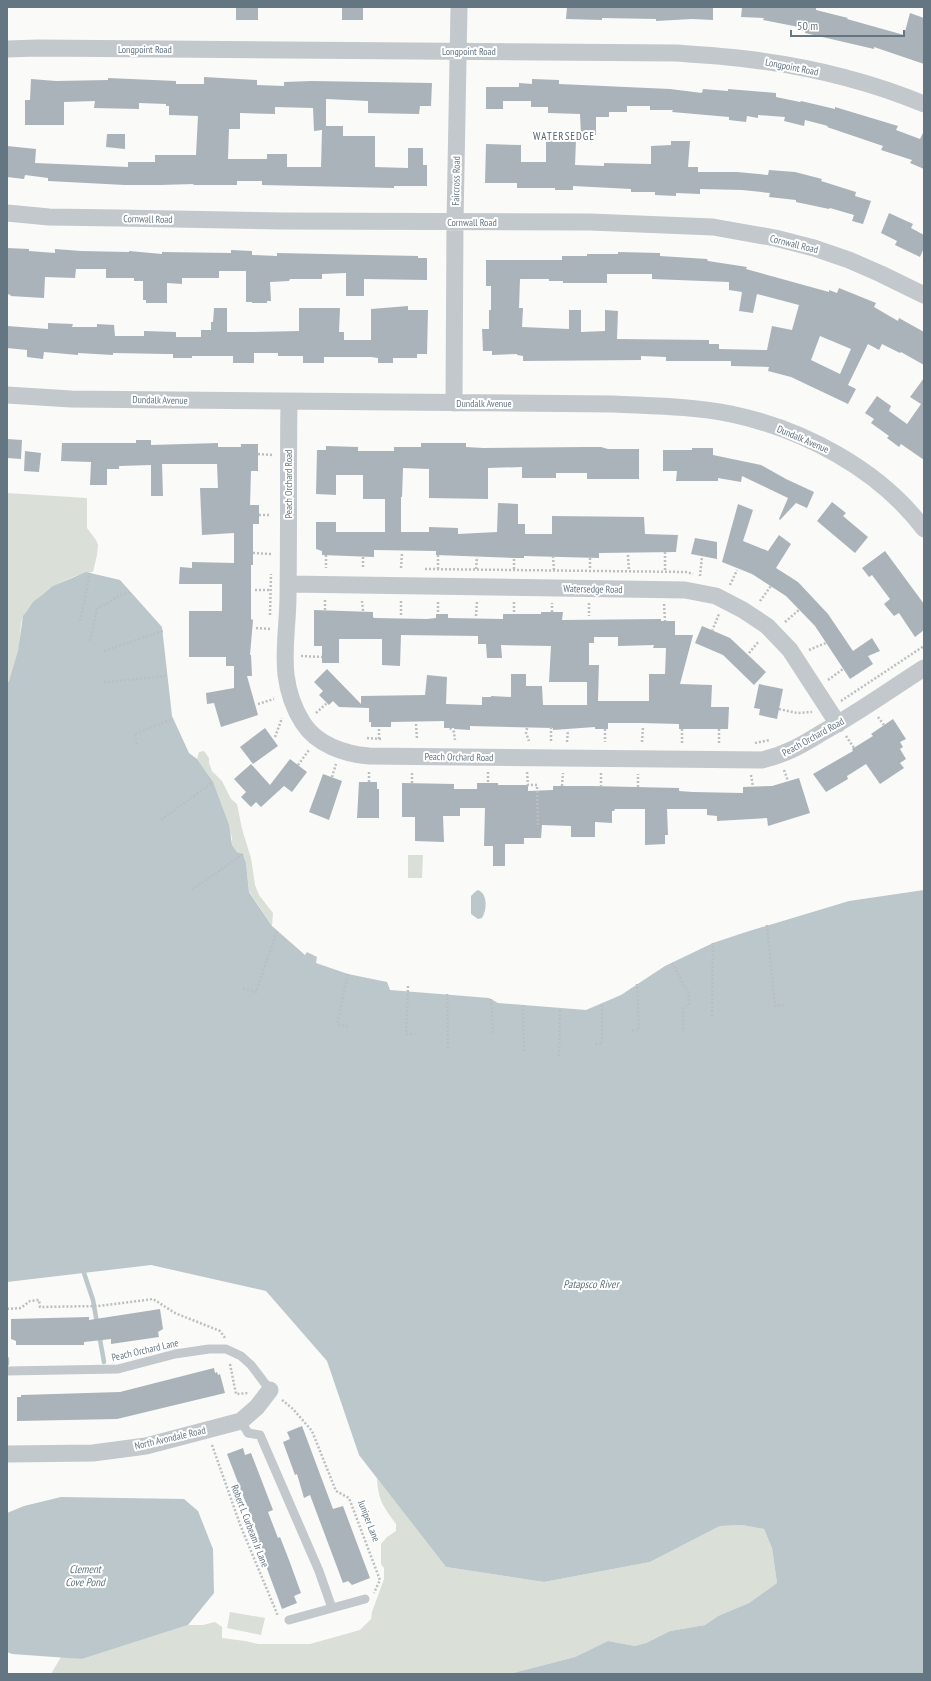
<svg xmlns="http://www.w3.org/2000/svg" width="931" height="1681" font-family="'PT Sans Narrow',sans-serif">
  <rect width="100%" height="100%" fill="#fafaf8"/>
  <!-- green -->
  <path fill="#dadfd7" d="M7,493L87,498V528L96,540L98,545L97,555L93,572C70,574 35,594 24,615C19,623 21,641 18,652C16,662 12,672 9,681L7,684Z
    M204,751L209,758V763L212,771L222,781L231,799L237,804L242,829L251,858L255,885L259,895L273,913L272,926L249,891L246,863L243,854L237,852L232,845V838L213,783L197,759L199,752Z
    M408,855H423L422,878H408Z
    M377,1478L446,1567L544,1582L650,1562L720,1526L742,1525L764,1529L772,1548L777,1583L749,1603L718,1616L705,1625L670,1631L646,1643L635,1646L608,1641L575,1657L509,1674H51L61,1657L82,1659L188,1625H203L215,1622L222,1627V1638L245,1641L258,1644H310L360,1630L371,1619L372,1612L384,1579V1568L381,1564V1544L387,1537L396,1531V1524C384,1507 378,1501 377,1478Z
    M230,1612L265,1618L261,1635L227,1628Z"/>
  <!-- water -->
  <path fill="#bbc7cb" d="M86,572L120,580L162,627L172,716L189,753L197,759L213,782L229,825L232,845L237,852L243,854L246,863L249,892L272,926L305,955L307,952L317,957L316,963L348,974L387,982L390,990L489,998L498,1003L586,1010L621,995L665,966L713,943L746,932L849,901L924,890V1674H509L575,1657L608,1641L635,1646L646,1643L670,1631L705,1625L718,1616L749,1603L777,1583L772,1548L764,1529L742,1525L720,1526L650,1562L544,1582L446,1567L359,1455L327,1361L266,1291L151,1265L7,1282V684L9,681L18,651L23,616L33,602L53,586Z
    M478,890C488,894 487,910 482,918L478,919L471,914V896L475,892Z
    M61,1497L184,1499L198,1511L213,1549L214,1593L188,1625L82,1659L12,1654L7,1652V1513L24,1506Z"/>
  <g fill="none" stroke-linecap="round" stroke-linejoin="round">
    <!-- stream -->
    <path stroke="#bbc7cb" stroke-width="4.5" d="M84,1273L93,1300L97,1323
      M99,1334L104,1362
      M7,1359V1364"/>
  </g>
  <!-- building -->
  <path fill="#aab3b9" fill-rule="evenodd" d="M236,7H258V20H236Z
    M342,7H363V20H342Z
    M567,7H713V20L692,19L656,21V19L602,18V20L566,19Z
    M742,7H816V10L848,18L847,19L904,35L910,13L924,18V64L874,47V49L805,33V31L798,30L799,27L763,20L764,18L741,17Z
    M204,77L257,80V85L284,86V82L312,81L432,83L431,106H420L419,114L368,113V101L326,99V126H343V136H375V167L408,168V148H423V165H427V186H394V188L262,185V181H237V185H193L194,184L160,185H125L48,181V178L25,175L24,179L7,177V146L36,149L35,163L128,167V162H155V155H196L198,116L169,115V106H166V104L139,103V109L94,108L95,101L64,102V125H25V100H30L31,79L56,81L108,80V78L176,81V84H204ZM275,107L313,108L314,131L322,130L321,167H287V154H267V159H228L229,129H240V113L275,114Z
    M532,79L559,80V84L670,89L702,93L703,89L728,91V89L776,93V97L800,102L801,101L835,109V107L898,126L896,130L920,139L924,131V169L910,163L912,160L881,150L883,146L827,127L828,126L805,120L804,126L784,121L785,117L758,115V118L747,116L746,122L729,120V117L672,112L673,110H650V106H627V112H609V117H596V135H581L580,114L548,113V107H531V101H503V109H486V87H519V83L532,84Z
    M107,134H125V149L106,147Z
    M546,139L576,140L575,165L604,166V163L651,164V146L671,145V141H690L688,167H698V172H737L768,175L769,170L795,172L822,179L821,181L856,192L855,196L871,201L863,224L852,221L854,215L830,208L829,209L796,202V200L769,197L770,193L742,190L700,189V194L676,193V196L655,195V192H631V189L573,186V190H555V188H517V183H485L486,144L521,145V162H546Z
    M889,213L913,224L911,228L924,235V248L920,257L895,245L897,241L881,233Z
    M7,248L29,249V251L55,253V249L81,251L129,252V251L162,254V252L231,253V250L252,251V255L277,256V253L418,256V258H427V280L364,279V296H346V273L322,274V279H290L289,281L270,282L271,301H267V303H252V302H246V271H219V278H182V284L167,283V303H146V300H143V281H134V278H106V269H76L75,278L45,277L44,298L10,296L11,295L7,294Z
    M618,252L660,253V256L707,259L708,261L747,267L746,269L829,292V290L837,293L839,288L876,303L874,307L898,321L899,318L924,332V365L901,352L900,353L882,344L879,350L868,344L848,385L856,389L848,404L791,377L768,371L769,367L731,366V361H666V357L641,356V360L523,361V356L517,355V354L492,355V351H483L482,329H489V310H491V286H486V260H562V256H587V254H618ZM607,274H652V279L729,282V290L742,292L739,311L753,313L757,294L799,305L792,330L772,326L767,350L719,349V344H709V340L617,339L618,311L605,310V331L581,332V310H569V329L522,327L523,308H519L520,279H549V281H563V283H607ZM820,336L851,349L840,374L811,360Z
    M408,306V310H428L427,354H417V358H393V363H378V358L371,357H324V363H303V356H278V353H254V363H233V356H192V358H173V354H166L113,353V355L78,353V355L44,352L43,359L27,357V350L7,348V326L48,329V323L73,324L72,327H97V324L114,325L115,336H144V331L176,332V337H201V330H211V322H213L214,308H227V332H251L299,331V308H340L339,332H344V340H371V309Z
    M924,378V460L901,444L899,447L887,438L889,436L871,423L874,419L865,413L877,396L891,406L889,411L907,424L921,404L910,397Z
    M7,439L22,440L21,459L7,458Z
    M136,440H151V445L218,443V447H241V444H258V471H251L250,505H259V524H253V565H251V619L253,620L250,655H251L252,676H247L258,715L221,727L214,703L207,704L206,693L234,688V666H226V657H189V611H222V584H179L180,567L192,568V562L234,563V533L202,535L200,488H218L217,464H162L163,496H151V465L119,466V469H107V485H90L91,462L61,461L62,443H136Z
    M421,443H466V447L483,448L587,447H601L608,449H639V479H587V473H556V478H522V467L488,468V499L429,498V469L403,468L402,497H401V532H429V527L458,528V534L497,532L498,503L518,504V524H525V534H552V516L644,517L645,534L678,535L676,552L599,553V558L524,556V558H514L436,555V551L374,550V557L322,555V551L316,549V522H336V532H385V499H363V475H336V495L316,494L317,450H326V446L358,447V451H394V447H421Z
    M692,448H713V455L761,465L786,479L814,492L807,508L796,503L780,520L779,519L788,498L742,476L741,482L718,478V481H676L677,471H663V450H692Z
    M25,451L41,453L39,472L24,471Z
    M832,502L846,513L843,516L868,537L855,553L817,521Z
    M738,504L753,510L743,541L768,551L779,535L791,544L776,568L798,582L828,614L853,651L872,638L880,651L868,656L873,664L850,679L815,626L786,596L752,574L722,562Z
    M695,538L717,542V559L691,554Z
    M885,551L924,604V630L915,637L899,613L894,616L884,604L890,599L872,575L869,577L862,568Z
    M314,610L373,612V617L374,618L427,619L436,618V614H448V618L503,619V614H541V612H563L562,620L661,619V621H675V635H693L680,684L712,685L711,707H729L728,729H679V724L641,723H608V729H595V727L553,730V728L470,726V730L454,729V728H444V721L391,722V727H371V722H369V708L339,707L333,701L329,705L319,695L323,691L314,682L327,669L361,704V696L425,695L427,675L447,677L446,704L482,705V697H491V696L511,697V674H526V686H542L543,705H587V682H549L551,646L501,645L502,658H487L486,644H478V636L401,635L400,666L382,665V639H339V663H322V646H314ZM594,637H618V646L654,645L653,648H666L665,674H649V701H598L599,665H589V643H594Z
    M702,626L730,638L766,672L754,685L723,655L695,643Z
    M759,684L783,689L777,719L759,715L760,709L754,708Z
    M893,719L906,739L900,742L903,747L900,749L906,759L900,763L904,768L880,784L866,764L847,776L848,779L826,792L813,774L853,751L852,749L873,736L871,734Z
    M265,728L278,746L253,764L240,747Z
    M290,759L307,772L292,792L284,786L261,807L256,802L257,801L251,807L241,797L246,792L234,779L251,764L270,785Z
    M323,774L342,781L329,820L309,812Z
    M799,778L810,813L768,826L767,818L717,821V816L707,815V809H667L668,835H665V844L645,845V809H615L614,811H612V823L595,822V837H571V826L542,825L541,838H524V844H505V866H493V846H484L485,808H460V816H443L444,842L415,841V817H402V783L454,784V789H477V783H498V785H528V791L553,790V786H591L679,788V791L693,792L743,793V787L772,786Z
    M359,782H377V789H379V818H357Z
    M160,1309L163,1329L158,1332L159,1337L111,1344V1339L84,1342V1345H16V1341L11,1339V1319L89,1317V1320Z
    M214,1368L215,1373L217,1372L218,1375L220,1374L225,1393L117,1419L17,1421V1397H21V1395L120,1392Z
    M302,1426L333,1509L343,1506L370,1578L352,1585L348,1581L343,1583L310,1495L304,1498L297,1474L295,1475L283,1442L290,1439L287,1432Z
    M243,1448L245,1455L251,1453L273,1510L268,1512L278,1538L280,1537L289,1560L301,1593L294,1596L297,1603L282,1609L256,1539L259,1537L227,1454Z"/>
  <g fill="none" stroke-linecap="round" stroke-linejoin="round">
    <!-- path -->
    <path stroke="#bbbfc2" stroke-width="2.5" stroke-dasharray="2 2" stroke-linecap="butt" d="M258,454L272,455
      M259,515H271
      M665,552V572
      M253,553L271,554
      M326,555V568
      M628,555L629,571
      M553,556L554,570
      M363,557V568
      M590,558V570
      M401,568L402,553
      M425,569L686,572L693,574
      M438,569V555
      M476,569L477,557
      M514,569V558
      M700,576L702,556
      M730,585L737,570
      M255,590H270
      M325,600V610
      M362,601L363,611
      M401,601V615
      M760,601L771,586
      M438,602V614
      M514,602V614
      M589,603V616
      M664,604L665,621
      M552,612V603
      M270,615L271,574
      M476,616L477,602
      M80,621L90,573
      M785,622L800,609
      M256,628L270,629
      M712,631L719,614
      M90,641L97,609L121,595L132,592
      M809,650L826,643
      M104,651L163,631
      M749,653L759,641
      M301,656L322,657
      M828,680L843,669
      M104,682L167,676
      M841,701L924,646
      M258,704L274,699
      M779,709L797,713L812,712
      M316,713L327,703
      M878,717L884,725
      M416,724L417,739
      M450,728L454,732L455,740
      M527,728L526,733L529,741
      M379,729V739
      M605,729V742
      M682,729V743
      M719,729V743
      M846,736L854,748
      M275,737L282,718
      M367,738L382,739
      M551,741V728H553
      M567,742L568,730
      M642,742L643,727
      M755,743L770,740
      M137,744L134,734L173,719
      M298,765L309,750
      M784,770L788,781
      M488,772V783
      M527,772L528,785H537L538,826
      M601,773V786
      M751,775L753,787
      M332,777L336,764
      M369,782V770
      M412,783V771
      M562,786L563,773
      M638,787V774
      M161,820L213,782
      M192,890L243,854
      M767,925L775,1006L785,1005
      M672,963L689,994V1004L683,1008V1032
      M348,974L337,1024L350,1027
      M408,986L406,1034H415
      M243,988L256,992L277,931
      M447,994L448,1049
      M491,999L493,1033
      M523,1005L524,1051
      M712,1016L713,943
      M632,1030H639L637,984
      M595,1044H602V1003
      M559,1056L560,1008
      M7,1309L21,1308L30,1301L39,1300L40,1307L98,1306L153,1299L175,1313L220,1331L225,1338
      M230,1364L236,1394L249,1393
      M282,1400L293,1409L312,1431L336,1491L349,1498L380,1580L374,1593
      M212,1445L241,1527L278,1616"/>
    <!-- service -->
    <path stroke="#c3c8cc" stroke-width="9" d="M7,1371L118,1369L175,1354L209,1349H226L241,1356L251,1365L270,1390
      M241,1421L248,1433L260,1435L319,1571L332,1608
      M289,1620L365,1599"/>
    <!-- minor -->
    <path stroke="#c3c8cc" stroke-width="17" d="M7,49L38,48L676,53C699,55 723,56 746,59C806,66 868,81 924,104
      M7,213L49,217L119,218L281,221L590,222L713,227L775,238L814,248L849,260L881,274L924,295
      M7,395L71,399L613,404C652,406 692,406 731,414C803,429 879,469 924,529
      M289,402C288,466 289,531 288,596C288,622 283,649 286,675C288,691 294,709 303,723C317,745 345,754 369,756L762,760C787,754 802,745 823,732C858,713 891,689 924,668
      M454,403L455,222L459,7
      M288,584L685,590L716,596L743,610L767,626L790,650L838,724
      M7,1454L93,1453L146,1446L241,1421L257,1407L270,1390"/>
  </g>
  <g text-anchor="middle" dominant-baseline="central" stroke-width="4" stroke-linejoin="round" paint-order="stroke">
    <!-- street labels -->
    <g font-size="10" fill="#657683" stroke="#fff">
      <text x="145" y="49">Longpoint Road</text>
      <text x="469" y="51">Longpoint Road</text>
      <text transform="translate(792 67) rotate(11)">Longpoint Road</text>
      <text transform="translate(456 181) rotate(-89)">Faircross Road</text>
      <text transform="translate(148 219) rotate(1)">Cornwall Road</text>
      <text x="472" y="222">Cornwall Road</text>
      <text transform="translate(794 244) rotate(14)">Cornwall Road</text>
      <text transform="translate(160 400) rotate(1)">Dundalk Avenue</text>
      <text x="484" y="403">Dundalk Avenue</text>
      <text transform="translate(803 439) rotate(23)">Dundalk Avenue</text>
      <text transform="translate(288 484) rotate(-90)">Peach Orchard Road</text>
      <text transform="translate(593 589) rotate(1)">Watersedge Road</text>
      <text transform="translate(813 737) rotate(-29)">Peach Orchard Road</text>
      <text transform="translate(459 757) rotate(1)">Peach Orchard Road</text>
      <text transform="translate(145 1350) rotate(-13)">Peach Orchard Lane</text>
      <text transform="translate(170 1438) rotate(-13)">North Avondale Road</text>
      <text transform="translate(369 1521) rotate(69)">Juniper Lane</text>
      <text transform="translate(250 1526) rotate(69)">Robert L Curbeam Jr Lane</text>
    </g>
    <!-- neighbourhood labels -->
    <g font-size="11" letter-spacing="1" fill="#57646e" stroke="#fff">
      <text x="564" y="136">WATERSEDGE</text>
    </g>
    <!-- water labels -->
    <g font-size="11" font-style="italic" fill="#60757c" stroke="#fff">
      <text x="591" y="1284">Patapsco River</text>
      <text x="85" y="1569">Clement<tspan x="85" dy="13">Cove Pond</tspan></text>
    </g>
  </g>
  <!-- border -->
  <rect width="931" height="1681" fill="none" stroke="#657683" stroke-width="16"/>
  <!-- scale -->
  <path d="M791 30v6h113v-6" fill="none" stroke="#657683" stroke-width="2"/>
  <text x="797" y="30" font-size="12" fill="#657683" stroke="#ffffff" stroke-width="3" paint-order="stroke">50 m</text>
</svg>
